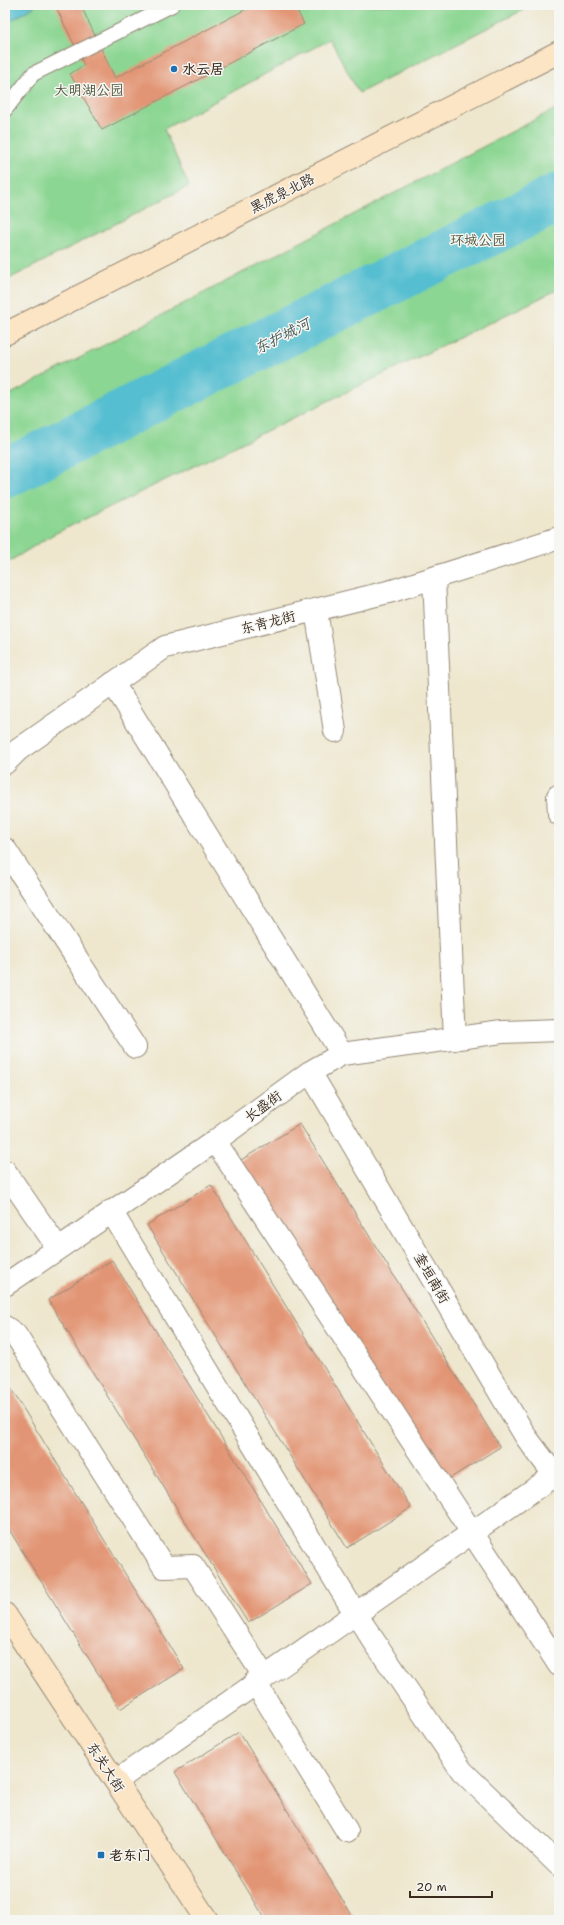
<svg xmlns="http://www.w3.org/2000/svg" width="564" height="1925" font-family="'Shantell Sans','LXGW WenKai TC',sans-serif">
  <rect width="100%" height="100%" fill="#f6f6f2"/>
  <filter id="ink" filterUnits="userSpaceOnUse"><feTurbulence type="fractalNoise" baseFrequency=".025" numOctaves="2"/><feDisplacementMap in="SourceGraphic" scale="8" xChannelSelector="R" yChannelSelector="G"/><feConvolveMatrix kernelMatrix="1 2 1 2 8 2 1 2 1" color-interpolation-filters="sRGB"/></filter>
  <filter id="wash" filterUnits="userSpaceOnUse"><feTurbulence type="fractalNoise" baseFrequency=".012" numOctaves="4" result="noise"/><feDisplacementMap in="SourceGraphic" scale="16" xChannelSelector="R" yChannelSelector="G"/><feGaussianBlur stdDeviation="0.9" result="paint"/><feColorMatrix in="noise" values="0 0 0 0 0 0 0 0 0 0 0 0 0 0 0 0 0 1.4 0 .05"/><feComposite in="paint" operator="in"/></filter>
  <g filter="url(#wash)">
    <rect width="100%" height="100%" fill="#eee7ce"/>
    <!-- green -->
    <path fill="#8bd692" stroke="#638058" d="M5,5H533L359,93L330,39L164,129L189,186L5,281Z
      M559,107V289L54,534L5,564V397Z"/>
    <!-- water -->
    <path fill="#54bed0" stroke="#487477" d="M5,5H37L5,24Z"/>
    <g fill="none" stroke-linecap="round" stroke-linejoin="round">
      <!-- river -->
      <path stroke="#54bed0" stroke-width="49" d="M5,474L136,407L559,197"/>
    </g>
    <g id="blocks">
      <!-- building -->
      <path fill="#e29574" d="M55,5H91L83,10L115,78L254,5H294L304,24L102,130L70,74L84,65Z
        M300,1124L500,1447L436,1487L236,1163Z
        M211,1185L411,1508L347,1548L147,1225Z
        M112,1260L312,1584L248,1623L48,1300Z
        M5,1379L184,1669L120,1709L5,1523Z
        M239,1732L355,1920H266L175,1772Z"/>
    </g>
  </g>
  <g filter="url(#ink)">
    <use href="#blocks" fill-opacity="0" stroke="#948876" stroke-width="1"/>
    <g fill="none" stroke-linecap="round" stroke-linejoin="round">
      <defs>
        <path id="service" d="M5,110L33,74L172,5"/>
        <path id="minor" d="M434,578L455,1039
          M316,610L335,731
          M113,683L342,1054
          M5,763L18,750L165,647L392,591L559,538
          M558,796L559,814
          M5,849L135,1047
          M310,1072L526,1437L559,1481
          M215,1141L559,1665
          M5,1171L58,1248
          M111,1211L355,1613L462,1771L559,1865
          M5,1285L215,1141L310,1072L342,1054L502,1032L559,1030
          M5,1327L15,1334L164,1567L193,1566L264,1676
          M255,1682L347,1831
          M116,1781L559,1472"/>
        <path id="secondary" d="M5,334L559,52
          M5,1614L207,1920"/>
      </defs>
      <!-- service casing -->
      <use href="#service" stroke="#948876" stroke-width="16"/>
      <!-- minor casing -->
      <use href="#minor" stroke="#948876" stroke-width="24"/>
      <!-- secondary casing -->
      <use href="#secondary" stroke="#948876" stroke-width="24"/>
      <!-- service -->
      <use href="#service" stroke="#fff" stroke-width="14"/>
      <!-- minor -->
      <use href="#minor" stroke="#fff" stroke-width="22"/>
      <!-- secondary -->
      <use href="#secondary" stroke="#fce5c4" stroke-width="22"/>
    </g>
  </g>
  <!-- markers -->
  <g fill="#1f6fb2" stroke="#f6f6f2" stroke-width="1.5">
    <circle cx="174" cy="69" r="4"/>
    <rect x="97" y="1851" width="8" height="8" rx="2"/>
  </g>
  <g text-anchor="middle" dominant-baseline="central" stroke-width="3" stroke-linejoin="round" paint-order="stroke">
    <!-- poi labels -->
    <g font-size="14" font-weight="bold" fill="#3b2a1e" stroke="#f6f6f2" text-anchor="start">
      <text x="182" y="69">水云居</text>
      <text x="109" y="1855">老东门</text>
    </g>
    <!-- park labels -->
    <g font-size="14" fill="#4f553b" stroke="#f6f6f2">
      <text x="89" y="90">大明湖公园</text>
      <text x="478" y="240">环城公园</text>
    </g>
    <!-- street labels -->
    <g font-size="14" fill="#3b2a1e" stroke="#f6f6f2">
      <text transform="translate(282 193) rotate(-27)">黑虎泉北路</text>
      <text transform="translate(268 622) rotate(-14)">东青龙街</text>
      <text transform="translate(263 1106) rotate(-36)">长盛街</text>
      <text transform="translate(432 1278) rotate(60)">奎垣南街</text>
      <text transform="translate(106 1767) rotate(57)">东关大街</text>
    </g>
    <!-- water labels -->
    <g font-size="15" font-style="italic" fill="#425653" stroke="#f6f6f2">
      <text transform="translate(282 336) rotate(-27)">东护城河</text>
    </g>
  </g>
  <!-- margin -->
  <rect width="564" height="1925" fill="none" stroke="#f6f6f2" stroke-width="20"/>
  <!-- scale -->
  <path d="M410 1891v6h82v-6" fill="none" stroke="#3b2a1e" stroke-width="2"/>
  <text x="416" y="1891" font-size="12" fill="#3b2a1e" stroke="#f6f6f2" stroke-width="3" paint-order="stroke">20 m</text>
</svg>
